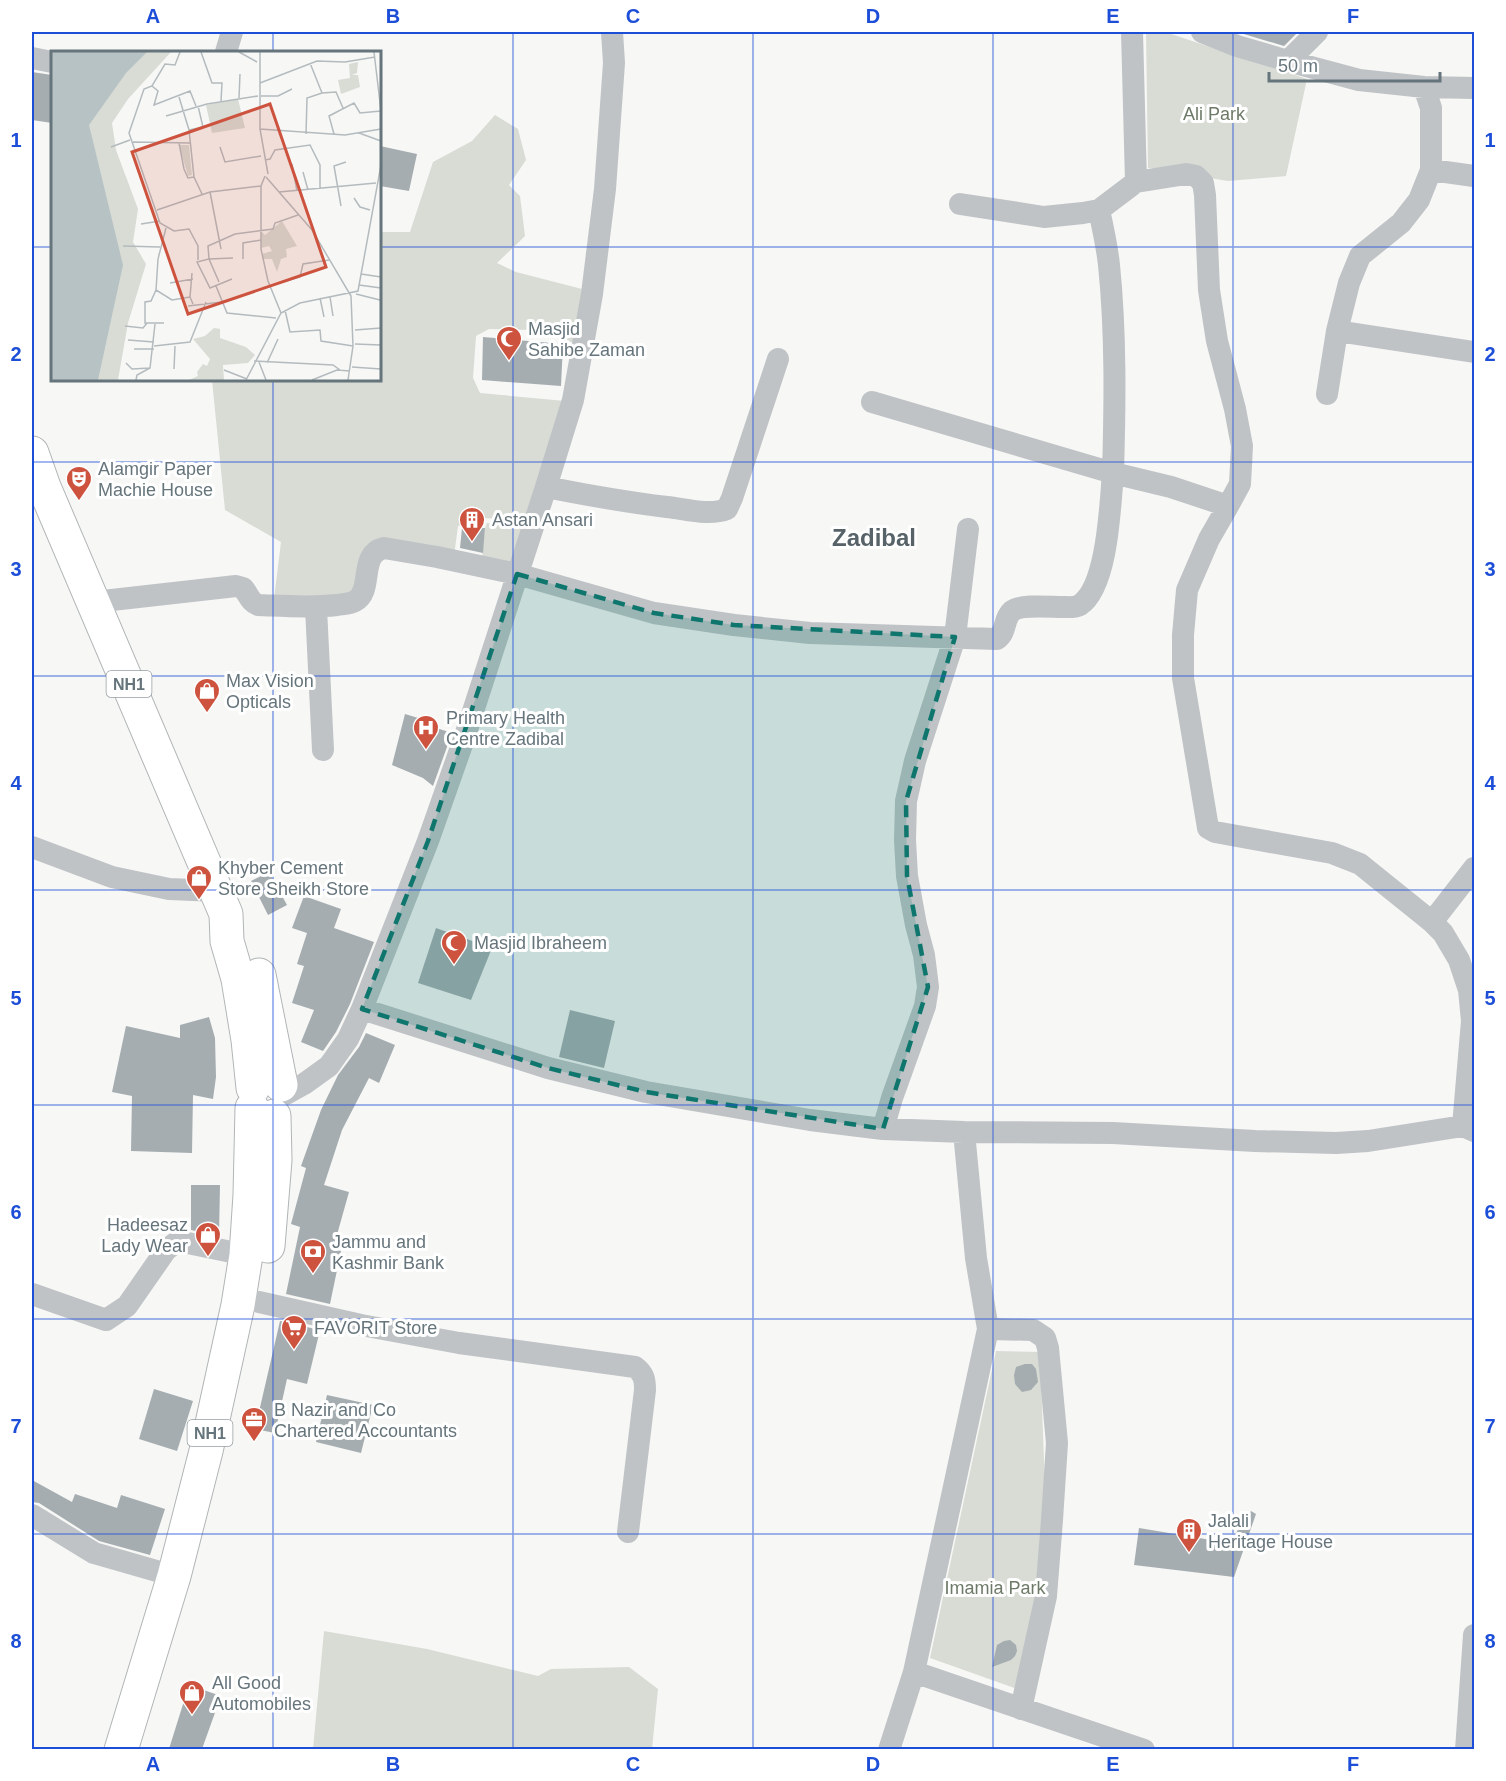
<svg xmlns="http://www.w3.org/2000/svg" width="1506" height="1781" font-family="Arial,sans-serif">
  <rect width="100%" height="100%" fill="#f7f7f5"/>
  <!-- green -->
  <path fill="#d8dcd5" d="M1146,32H1165L1307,79L1286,176L1228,181L1148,168Z
    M495,115L518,129L526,160L509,185L520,196L525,236L497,263L516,272L582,289L574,343L535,330L489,329L476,336L473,378L480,393L565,401L527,521L483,518L458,526L454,556L388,541L350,598L274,599L281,542L225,510L212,380H380V232H410L433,162L472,141Z
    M487,523L529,527L516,570L482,559L485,528Z
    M996,1351L1040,1352L1046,1515L1042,1596L1020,1690L930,1658Z
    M324,1631L427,1649L538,1676L551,1669L629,1667L658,1689L652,1749H313Z"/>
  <!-- building -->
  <path fill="#a5adb1" d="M1237,32H1298L1284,46Z
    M32,72L52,75V123L32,120Z
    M380,146L417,154L409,191L380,186Z
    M483,337L563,344L561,386L482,380Z
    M462,528H485L483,553L460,548Z
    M405,714L425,720L424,724L452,733L433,786L423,778L392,765Z
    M269,872L287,905L268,915L251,881Z
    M304,896L341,909L334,928L374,942L350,1004L336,1032L323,1051L301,1042L314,1010L292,1003L304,966L297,964L307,933L292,928Z
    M436,928L492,948L471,1000L418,983Z
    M570,1010L615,1021L604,1068L559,1057Z
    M209,1017L215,1038L216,1077L213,1099L193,1095L192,1153L131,1151L132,1096L112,1092L126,1026L180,1038V1025Z
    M366,1033L395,1045L379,1083L369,1078L342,1130L324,1185L349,1192L333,1249L341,1251L330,1304L286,1294L300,1227L291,1224L306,1168L301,1166L321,1110L338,1075L359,1047Z
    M191,1185H220L219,1236L191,1230Z
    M280,1321L320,1330L307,1384L287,1379L275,1433L255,1429Z
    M1025,1364H1032L1036,1369L1038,1382L1031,1390L1022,1392L1015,1384L1014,1375L1016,1367Z
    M154,1389L193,1401L177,1451L139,1439Z
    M327,1395L373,1405L361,1453L316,1442Z
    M32,1480L72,1502L75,1494L117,1508L121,1495L165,1509L150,1555L99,1541L39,1503L32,1502Z
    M1251,1511L1256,1514L1234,1577L1134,1565L1139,1528L1229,1543Z
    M1010,1640L1016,1645L1017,1651L1015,1656L1011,1660L992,1667L997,1645L1004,1641Z
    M189,1685L221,1696L202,1749H169Z"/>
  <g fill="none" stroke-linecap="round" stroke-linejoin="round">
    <defs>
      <path id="highway" d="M32,453L44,487L226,914L227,941L238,979L248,1040L253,1088
        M259,975L281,1085
        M268,1246L275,1160L274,1116
        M121,1750L174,1576L206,1451L238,1305L246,1255L250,1195L252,1108"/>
    </defs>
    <!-- highway casing -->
    <use href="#highway" stroke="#b1b5b7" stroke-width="35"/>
    <!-- street -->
    <path stroke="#bfc3c6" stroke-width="22" d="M1132,32L1136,182
      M1202,32L1237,46L1288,61L1359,80L1424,87L1474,88
      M226,52L232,32
      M32,58L52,62
      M1288,61L1317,32
      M1431,170L1474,176
      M1337,331L1474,352
      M1327,394L1337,331L1349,283L1360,256L1401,223L1419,200L1431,170V108L1424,87
      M872,402L1113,473C1115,404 1116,334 1109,265C1107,246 1103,228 1099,210
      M546,487C586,495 626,502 667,507C686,509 709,516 727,509L732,498L778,359
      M1228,506L1209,539L1187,590L1183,635V678L1208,828L1215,832L1332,853L1360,864L1432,922L1443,933L1459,960L1469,990L1472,1021L1463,1126
      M94,602L236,586L243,588C249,595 250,602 258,605C285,606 311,608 337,605C343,604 350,604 355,601C374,591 358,554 384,548L437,557L517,574L654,613L734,625L810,633L997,639C1007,632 1003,619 1012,611C1021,604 1050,607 1062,607C1068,607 1075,608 1080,605C1108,586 1110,505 1113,473L1171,487L1228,506L1240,484L1242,446L1235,409L1217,341L1209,290L1205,195L1203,183L1196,176L1186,174L1136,182L1099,210L1083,213L1044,217L960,204
      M316,608L323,750
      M32,847L112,877L169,889L217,891
      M1432,922L1474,868
      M362,1009L548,1068L646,1092L810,1120L883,1129L964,1132L1113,1133L1255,1141L1336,1143L1368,1141L1463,1126L1474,1131
      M286,1094L304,1084L329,1066L348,1039L362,1009L428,841L465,736L546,487L573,400L592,294L605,189L614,63L612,32
      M883,1129L892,1098L925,1006L928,987L924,955L916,925L907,876L905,840L906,801L915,761L955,637L968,529
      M32,1294L106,1320L127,1306L166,1250L178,1241L246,1255
      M259,1302L361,1325L459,1343L635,1367C644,1374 645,1379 645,1390L628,1532
      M988,1329L1033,1330L1045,1338L1048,1348L1057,1443L1052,1520L1046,1596L1021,1709
      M32,1515L94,1553L174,1576
      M914,1672L1144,1750
      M889,1750L914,1672L988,1329L976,1258L964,1132
      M1466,1750L1474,1635"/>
    <!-- highway -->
    <use href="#highway" stroke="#fff" stroke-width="33"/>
  </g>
  <!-- marked area -->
  <path fill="#0f766e" fill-opacity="0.2" stroke="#0f766e" stroke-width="4.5" stroke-dasharray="12 8" stroke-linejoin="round" d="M517,574L654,613L734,625L955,637L906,801L907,876L928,987L883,1129L646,1092L548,1068L362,1009L428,841Z"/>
  <!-- grid -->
  <path fill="none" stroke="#1d4ed8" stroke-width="1.5" stroke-opacity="0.55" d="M273,32V52M513,32V1750M753,32V1750M993,32V1750M1233,32V1750M32,247H52M380,247H1474M273,380V1750M32,462H1474M32,676H1474M32,890H1474M32,1105H1474M32,1319H1474M32,1534H1474"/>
  <!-- icons -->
  <defs>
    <symbol id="mosque-pin" viewBox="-11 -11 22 30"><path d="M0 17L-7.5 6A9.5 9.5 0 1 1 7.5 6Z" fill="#cd533f" stroke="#fff"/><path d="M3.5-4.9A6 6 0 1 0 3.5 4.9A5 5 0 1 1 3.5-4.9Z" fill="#fff"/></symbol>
    <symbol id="theatre-pin" viewBox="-11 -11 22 30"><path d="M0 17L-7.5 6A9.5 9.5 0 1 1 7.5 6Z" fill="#cd533f" stroke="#fff"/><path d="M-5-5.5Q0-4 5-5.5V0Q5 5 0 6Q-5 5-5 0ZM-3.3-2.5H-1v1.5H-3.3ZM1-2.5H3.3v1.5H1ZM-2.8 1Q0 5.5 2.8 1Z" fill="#fff"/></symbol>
    <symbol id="building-pin" viewBox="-11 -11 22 30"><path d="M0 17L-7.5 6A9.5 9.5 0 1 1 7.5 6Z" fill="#cd533f" stroke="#fff"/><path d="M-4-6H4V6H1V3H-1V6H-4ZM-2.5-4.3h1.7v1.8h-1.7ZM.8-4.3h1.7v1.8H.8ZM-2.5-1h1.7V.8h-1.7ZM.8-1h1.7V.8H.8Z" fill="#fff"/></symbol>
    <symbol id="shop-pin" viewBox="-11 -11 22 30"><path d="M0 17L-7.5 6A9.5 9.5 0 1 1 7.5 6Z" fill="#cd533f" stroke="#fff"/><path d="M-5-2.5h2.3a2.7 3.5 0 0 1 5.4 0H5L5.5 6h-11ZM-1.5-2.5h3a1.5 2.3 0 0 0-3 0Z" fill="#fff"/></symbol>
    <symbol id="hospital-pin" viewBox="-11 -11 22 30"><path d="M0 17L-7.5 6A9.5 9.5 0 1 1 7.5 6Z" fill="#cd533f" stroke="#fff"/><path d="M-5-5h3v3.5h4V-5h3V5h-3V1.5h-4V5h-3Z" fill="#fff"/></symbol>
    <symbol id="bank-pin" viewBox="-11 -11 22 30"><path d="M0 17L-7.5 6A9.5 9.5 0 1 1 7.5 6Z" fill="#cd533f" stroke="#fff"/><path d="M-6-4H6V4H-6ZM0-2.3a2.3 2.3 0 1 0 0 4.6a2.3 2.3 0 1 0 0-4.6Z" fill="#fff"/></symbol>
    <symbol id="supermarket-pin" viewBox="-11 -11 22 30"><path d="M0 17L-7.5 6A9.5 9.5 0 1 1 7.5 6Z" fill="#cd533f" stroke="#fff"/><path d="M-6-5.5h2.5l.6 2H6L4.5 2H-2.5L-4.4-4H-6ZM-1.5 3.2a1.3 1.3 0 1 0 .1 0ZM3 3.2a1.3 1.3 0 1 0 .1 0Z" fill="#fff"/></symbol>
    <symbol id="office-pin" viewBox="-11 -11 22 30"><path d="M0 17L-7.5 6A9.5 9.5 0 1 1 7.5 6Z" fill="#cd533f" stroke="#fff"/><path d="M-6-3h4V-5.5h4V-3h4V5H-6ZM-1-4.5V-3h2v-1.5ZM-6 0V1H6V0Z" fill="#fff"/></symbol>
  </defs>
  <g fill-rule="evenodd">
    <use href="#mosque-pin" x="494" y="324" width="30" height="40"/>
    <use href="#theatre-pin" x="64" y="464" width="30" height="40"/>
    <use href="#building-pin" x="457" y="505" width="30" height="40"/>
    <use href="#shop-pin" x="192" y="676" width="30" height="40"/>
    <use href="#hospital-pin" x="411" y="713" width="30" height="40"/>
    <use href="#shop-pin" x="184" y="863" width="30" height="40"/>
    <use href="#mosque-pin" x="439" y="928" width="30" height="40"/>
    <use href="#shop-pin" x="193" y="1220" width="30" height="40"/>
    <use href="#bank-pin" x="298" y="1237" width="30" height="40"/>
    <use href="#supermarket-pin" x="279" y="1313" width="30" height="40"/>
    <use href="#office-pin" x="239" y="1405" width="30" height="40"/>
    <use href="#building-pin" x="1174" y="1516" width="30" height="40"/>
    <use href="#shop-pin" x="177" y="1678" width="30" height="40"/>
  </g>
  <g text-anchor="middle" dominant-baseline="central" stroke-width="6" stroke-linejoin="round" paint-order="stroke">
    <!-- shield labels -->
    <g fill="#fff" stroke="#949ea3" stroke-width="1.5">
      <rect x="106.5" y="671" width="45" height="26" rx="4.5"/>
      <rect x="187.5" y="1420" width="45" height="26" rx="4.5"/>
    </g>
    <g font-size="16" font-weight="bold" fill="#66757c">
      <text x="129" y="684">NH1</text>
      <text x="210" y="1433">NH1</text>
    </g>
    <!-- park labels -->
    <g font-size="18" fill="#6e7a68" stroke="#fff">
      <text x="1214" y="114">Ali Park</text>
      <text x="995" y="1588">Imamia Park</text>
    </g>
    <!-- poi labels -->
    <g font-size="18" fill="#66757c" stroke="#fff" text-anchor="start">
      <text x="528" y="329">Masjid<tspan x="528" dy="21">Sahibe Zaman</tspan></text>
      <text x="98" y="469">Alamgir Paper<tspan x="98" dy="21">Machie House</tspan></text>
      <text x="492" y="520">Astan Ansari</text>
      <text x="226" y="681">Max Vision<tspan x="226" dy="21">Opticals</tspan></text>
      <text x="446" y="718">Primary Health<tspan x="446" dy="21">Centre Zadibal</tspan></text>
      <text x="218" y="868">Khyber Cement<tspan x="218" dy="21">Store Sheikh Store</tspan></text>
      <text x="474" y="943">Masjid Ibraheem</text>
      <text x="188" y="1225" text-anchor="end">Hadeesaz<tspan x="188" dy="21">Lady Wear</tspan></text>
      <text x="332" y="1242">Jammu and<tspan x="332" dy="21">Kashmir Bank</tspan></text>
      <text x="314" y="1328">FAVORIT Store</text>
      <text x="274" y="1410">B Nazir and Co<tspan x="274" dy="21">Chartered Accountants</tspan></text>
      <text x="1208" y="1521">Jalali<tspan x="1208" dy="21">Heritage House</tspan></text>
      <text x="212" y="1683">All Good<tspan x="212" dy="21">Automobiles</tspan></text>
    </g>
    <!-- district labels -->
    <g font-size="24" font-weight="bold" fill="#576368" stroke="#fff">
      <text x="874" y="537">Zadibal</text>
    </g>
  </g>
  <!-- overview -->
  <g transform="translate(51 51)">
    <rect width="330" height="330" fill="#f7f7f5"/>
    <path d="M0,1H120L77,48L61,72L65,99L87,158L82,191L95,213L77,272L67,329H0ZM307,11L306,22L301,24H307L309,36L290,43L287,29L299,27L298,13ZM187,48L194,77L161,82L155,54ZM128,94H138L141,124L137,125ZM231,170L246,195L235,198L236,206L230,208L226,221L221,208H212L211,203L221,200L218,195L210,197V180L214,184ZM163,277L169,278V287L195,296L204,304L197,312L172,314L173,329H138L147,325L146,321L152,313L156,315L159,308L142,288L154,285Z" fill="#d8dcd5"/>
    <path d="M0,1H96L75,22L38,74L72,214L47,329H0Z" fill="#b7c2c5"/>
    <path fill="none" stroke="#b7c2c5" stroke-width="3" d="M0,46L51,1"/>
    <path fill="none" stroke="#b4bbbe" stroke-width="1.5" d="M129,1L124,14L114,13L101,35L93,38L78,82L109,172L123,180L138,178L147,195V209M150,1L161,32H171L170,50M188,1L206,11M209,1V78L217,123M323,1L330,60M209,32L266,10L294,11L324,6M101,35L107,40L103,54L139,40L145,55M271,42L285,41L292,57M210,45H227L241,38M128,46L138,79L143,126L151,143M188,47L189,23M115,65L156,53L207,45M209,78L294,84L330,78M138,79L152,76L147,55M308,82L330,90M255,83L256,47L271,42L259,12M283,83L278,65L303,52L309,62L330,60M82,91L139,92M128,92L133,118L137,127L143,126M60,96L79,89M169,96L174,111L210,105M214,109L219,108L224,99L259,94L269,114V137M241,113L246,140M252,121L257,139M214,125L210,135V198L217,230L230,262M215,126L261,179L300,245L302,295L297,329M159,141L170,198M228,141L325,132M303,147L309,156L319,159M290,155L283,115L295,111M106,159L159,141L210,135M90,173L109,170M115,177L107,208L105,239L121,249L139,246M72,195L109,196M192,208V192L210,189M141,222L139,246L142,253M310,223L330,226M181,228L159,237L146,211L158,208L157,195L184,183L222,178L224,172L247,164M168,231L158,208L182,207M119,232L142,228M308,234L330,237M165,235L176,262L225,267M219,235L249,226L252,213L278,209M105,239L100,250L94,251V272H113M305,243L329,249M279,246L282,265M269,247L273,266M137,255L171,251M234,259L239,281L269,279L270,290L302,295M74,275L92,277L96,272M304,279L330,277M77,289L103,291M304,293L330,294M103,295L139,291L155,251M83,298H103M203,310L282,314L289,319M208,311L215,329M75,312L81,318L99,317M216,312L227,288M301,316L330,318M123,318L124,295M173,319L196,328M85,329L86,324L99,317L104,273M195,329L230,262L249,252L307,240L330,114M261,329L286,319L299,320"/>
    <path fill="#cd533f" fill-opacity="0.15" stroke="#cd533f" stroke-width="3" d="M219,53L275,216L137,263L81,101Z"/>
    <rect width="330" height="330" fill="none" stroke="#66757c" stroke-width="3"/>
  </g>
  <!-- border -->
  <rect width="1506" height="1781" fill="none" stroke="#ffffff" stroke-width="66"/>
  <!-- scale -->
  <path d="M1269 72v9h171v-9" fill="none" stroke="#66757c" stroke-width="3"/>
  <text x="1278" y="72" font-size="18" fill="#66757c" stroke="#ffffff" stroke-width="4.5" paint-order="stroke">50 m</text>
  <rect x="33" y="33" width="1440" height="1715" fill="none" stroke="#1d4ed8" stroke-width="2"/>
  <g font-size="20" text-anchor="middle" font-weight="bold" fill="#1d4ed8">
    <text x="153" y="23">A</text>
    <text x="393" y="23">B</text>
    <text x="633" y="23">C</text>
    <text x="873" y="23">D</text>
    <text x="1113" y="23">E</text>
    <text x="1353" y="23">F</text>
    <text x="16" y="147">1</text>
    <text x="1490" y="147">1</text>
    <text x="16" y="361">2</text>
    <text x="1490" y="361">2</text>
    <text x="16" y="576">3</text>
    <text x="1490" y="576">3</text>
    <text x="16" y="790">4</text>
    <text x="1490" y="790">4</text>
    <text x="16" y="1005">5</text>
    <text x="1490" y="1005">5</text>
    <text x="16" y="1219">6</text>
    <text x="1490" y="1219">6</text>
    <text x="16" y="1433">7</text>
    <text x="1490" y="1433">7</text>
    <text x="16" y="1648">8</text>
    <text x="1490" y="1648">8</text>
    <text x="153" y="1771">A</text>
    <text x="393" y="1771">B</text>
    <text x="633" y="1771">C</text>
    <text x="873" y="1771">D</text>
    <text x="1113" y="1771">E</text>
    <text x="1353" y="1771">F</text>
  </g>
</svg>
